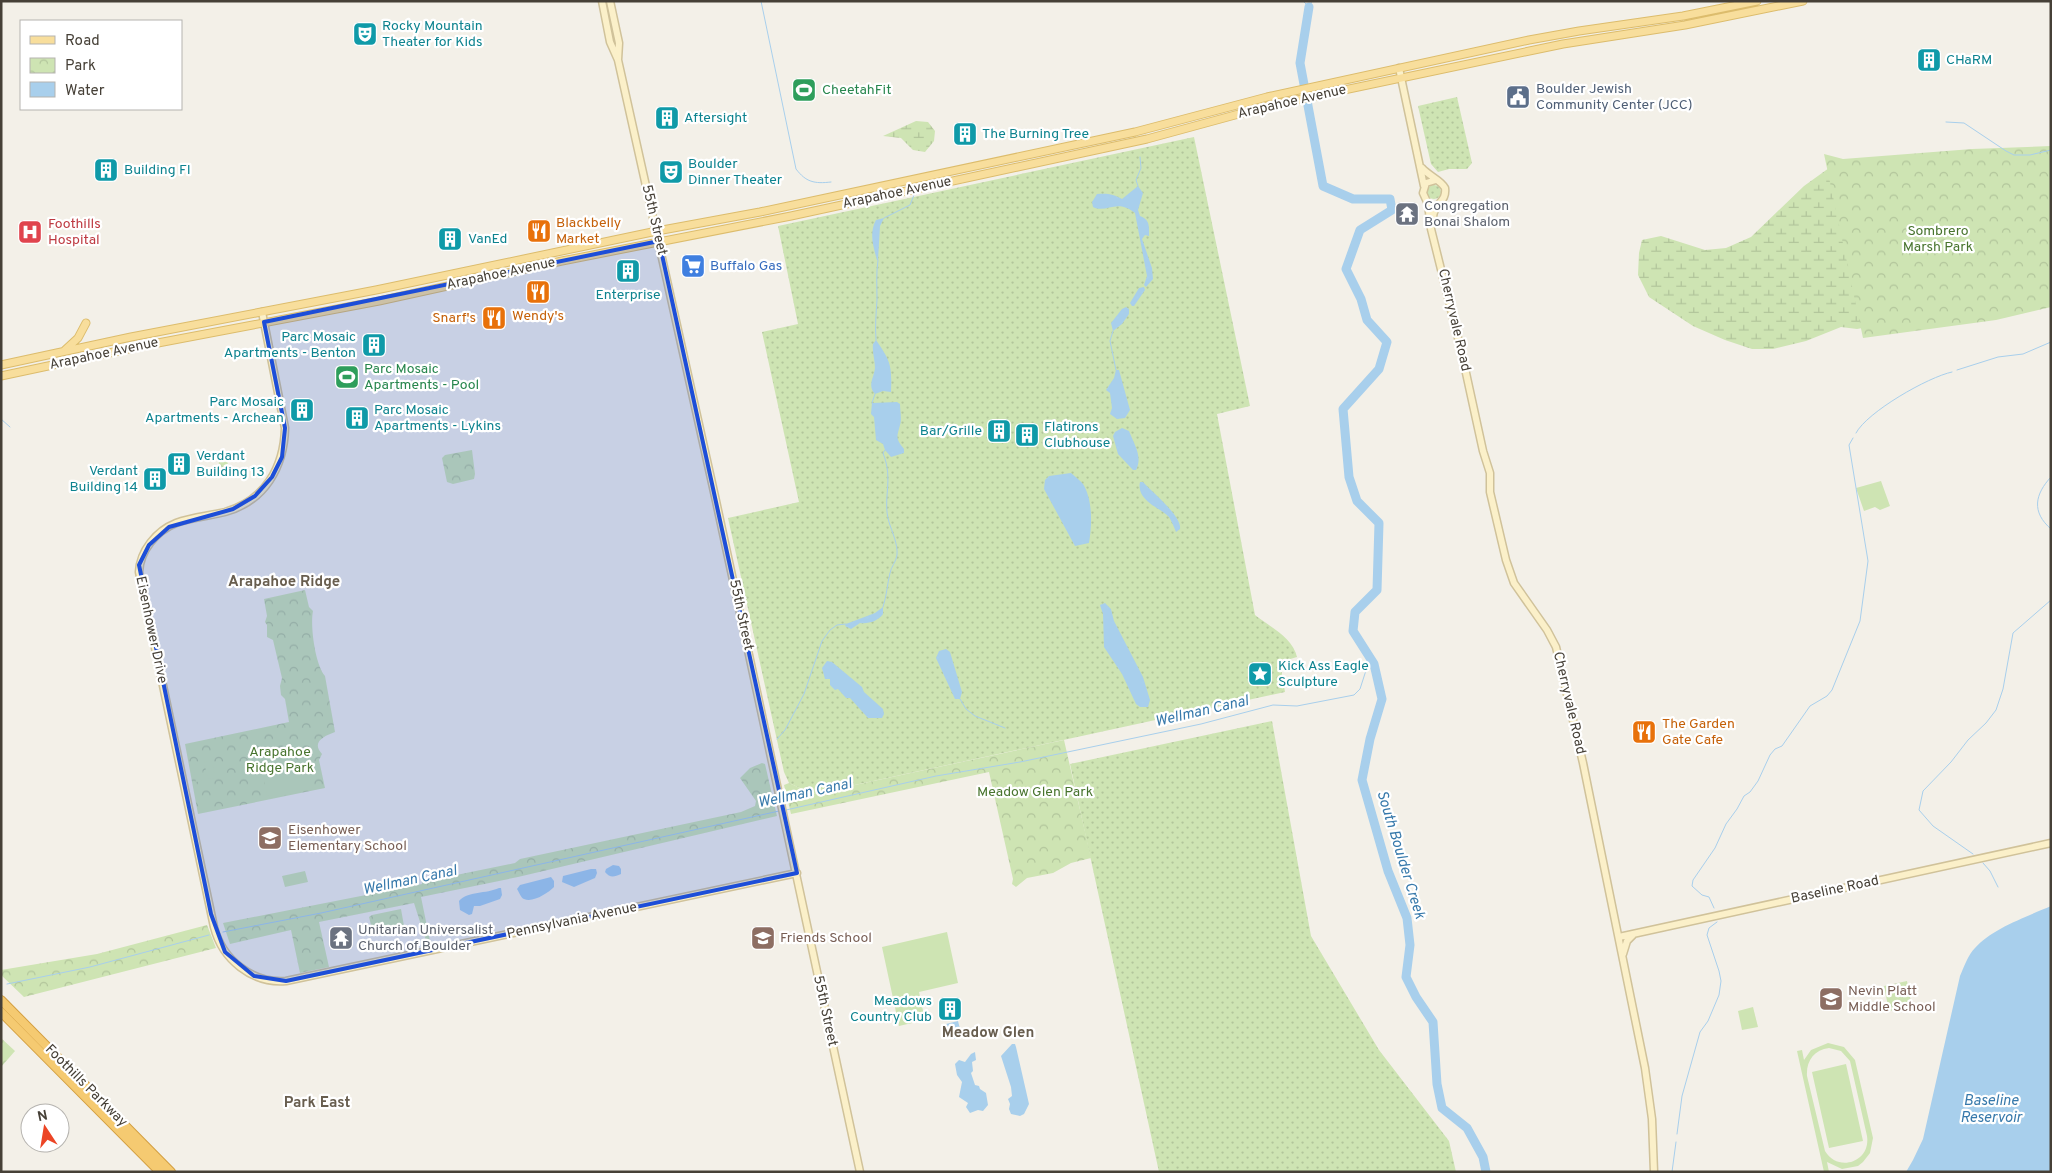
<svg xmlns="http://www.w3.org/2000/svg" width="2052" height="1173" font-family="Overpass,sans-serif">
  <defs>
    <pattern id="grass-dots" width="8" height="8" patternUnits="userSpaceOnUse" patternTransform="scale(1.25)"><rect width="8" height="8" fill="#cee4b3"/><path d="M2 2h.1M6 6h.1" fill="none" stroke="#b2c59b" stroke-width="1.8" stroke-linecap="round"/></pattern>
    <pattern id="wetland-marsh" width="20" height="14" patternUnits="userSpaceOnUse" patternTransform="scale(1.25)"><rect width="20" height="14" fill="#cee4b3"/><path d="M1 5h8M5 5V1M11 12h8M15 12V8" fill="none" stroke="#b2c59b"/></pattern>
    <pattern id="park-crowns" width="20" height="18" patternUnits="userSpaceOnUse" patternTransform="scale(1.25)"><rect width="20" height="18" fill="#cee4b3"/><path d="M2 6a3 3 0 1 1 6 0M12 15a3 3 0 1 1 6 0" fill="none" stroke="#b2c59b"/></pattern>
  </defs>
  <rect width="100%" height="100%" fill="#f3f0e8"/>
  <!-- grass -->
  <path fill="url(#grass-dots)" d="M1457,97L1472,163L1467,169H1449L1438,172L1431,164L1418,106Z
    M1194,137L1250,406L1217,414L1255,615C1270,627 1293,638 1297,657L1280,662L1285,692L813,794L789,783L784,772L728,518L799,502L762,332L798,324L778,226Z
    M1427 192a7 7 0 1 1 14 0a7 7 0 1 1-14 0Z
    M1272,721L1311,936L1379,1050L1449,1141L1456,1172H1159L1070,764Z"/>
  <!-- wetland -->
  <path fill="url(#wetland-marsh)" d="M916,121L928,122L935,131L934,141L925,152L913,150L901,138L883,136Z
    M1829,168L1873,326L1857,329L1841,327L1806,341L1773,349H1752L1725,340L1693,326L1649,297L1638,275L1639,253L1642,240L1661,236L1705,250L1726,248L1751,237L1804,186Z"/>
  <!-- park -->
  <path fill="url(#park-crowns)" d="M2051,146V307L1996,320L1863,338L1824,154L1843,159L1972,149Z
    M472,450L475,474L474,479L453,484L447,482L442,458L445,455Z
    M227,460L230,475L218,478L219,461Z
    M305,590L309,607L313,611C310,625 315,664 325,676L335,732C324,736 311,742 322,754L319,760L325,788L198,814L185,744L289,722L285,699L281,695L280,686L282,678L273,640L267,637V625L265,622L267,616L264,599Z
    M1064,740L1091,858L1071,863L1053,873L1027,878L1016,887L1012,884L1013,879L989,772L791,814L784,785L789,783L813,794Z
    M762,763L765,764L777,816L518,877L421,897L431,946L428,947L414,903L319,922L329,967L300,973L291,930L230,944L223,923L422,884V882L515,863L520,859L741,812L755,806L756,801L740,778L750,768Z
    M401,909L404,926L398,927L390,926L385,932L375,934L373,933L369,917L372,915Z
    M207,925L216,948L24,997L1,975V970L97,954Z
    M1907,981L1912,1007L1889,1011L1884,986Z
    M1,1038L15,1051L1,1067Z"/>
  <!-- pitch -->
  <path fill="#cee4b3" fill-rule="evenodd" d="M1881,481L1890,506L1880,510L1875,507L1864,511L1856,488Z
    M271,750C295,750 308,767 313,789L271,798L267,795L259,753Z
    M212,761L215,778L208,779L204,762Z
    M201,763L204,780L196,782L193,765Z
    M305,871L308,882L285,887L282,876Z
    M947,932L958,983L919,992L925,1020L899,1026L882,947Z
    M1753,1007L1758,1027L1742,1030L1738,1011Z
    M1828,1043L1844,1047L1855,1060L1873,1138L1870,1153L1863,1162L1858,1166L1842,1169L1827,1162L1829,1172H1824L1797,1051L1802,1050L1804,1060L1811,1050ZM1829,1048L1841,1051L1850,1061L1867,1136C1871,1162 1838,1173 1825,1151L1807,1076C1806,1061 1814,1050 1829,1048Z
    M1846,1064L1863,1141L1829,1148L1812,1072Z"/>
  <!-- water -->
  <path fill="#a8cfec" d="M1138,186L1143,193L1138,210L1140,216C1150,220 1149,225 1149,236L1145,235L1142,239L1152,268L1153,279L1146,287L1144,285L1147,276L1135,213C1116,198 1107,214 1093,207L1092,202L1097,194C1107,193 1114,194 1122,199Z
    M884,218L880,226L878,260H877C873,246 869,233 876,220Z
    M1144,287L1145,290L1134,306H1132L1130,303L1139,288Z
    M1126,307L1129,309V314L1122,324L1113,331L1111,323L1122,309Z
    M876,340C891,362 892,365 891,392L883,391L875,394C867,385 874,378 875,368C875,360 872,352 873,344Z
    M1116,370H1119L1130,410L1125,418L1117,419L1110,414L1112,408L1110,393L1106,390L1114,378Z
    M897,402L900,404C900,410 902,419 900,425C897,437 895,438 904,449V453L891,457L885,450L883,444L876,440L874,417L871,414L872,403Z
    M1122,428L1129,431C1134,444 1143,457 1136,470H1133L1118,454L1113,436L1115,432Z
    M1071,473C1075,477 1080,480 1083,484C1093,500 1092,525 1089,543L1075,546L1044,489L1045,480L1049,476Z
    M1140,482H1143C1152,492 1182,516 1180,529L1176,532C1174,527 1172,522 1169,517C1161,508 1136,501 1140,482Z
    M1105,603L1111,609L1114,621L1143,677L1150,700L1148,707H1140L1136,704L1122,674L1104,647L1103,614L1100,605Z
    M883,607V614C878,621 869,624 860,623L851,629L845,626L846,624L875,613Z
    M946,649L950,652L962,692L960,699H955L936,658L939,651Z
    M827,661L832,662L862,687L864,692L883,709L884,714L882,718H868L850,698H846L838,689L835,690L830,685V679H825L822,668Z
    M613,865L619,866L621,869V874C614,877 610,878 605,872L606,869Z
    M591,869H596L597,873L595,878L574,887L562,882L563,876Z
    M551,877L554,881V887C548,893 533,903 524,899C521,898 519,892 517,889L520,885Z
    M499,888H501L502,895L500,899L480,906H474L472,914L469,915L460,910L459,901C468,891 486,894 499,888Z
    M2051,906V1172H1906L1913,1160L1923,1139L1960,976C1964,967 1968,955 1975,948C1991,929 2028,916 2051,906Z
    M958,1021L962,1037L954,1039L953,1032L949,1033V1037L945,1038L942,1025Z
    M1012,1044H1015L1016,1047L1029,1104L1024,1114L1020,1116L1011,1114L1009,1109L1010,1104L1008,1099L1012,1096L1011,1087L1001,1056Z
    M975,1052L976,1060L972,1062L973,1071L971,1073L975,1085L979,1086L980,1089L986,1093L988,1105L983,1111L978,1110L970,1113L966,1107L968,1103L959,1097L962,1082L957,1075L955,1064L959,1060L965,1062L971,1054Z"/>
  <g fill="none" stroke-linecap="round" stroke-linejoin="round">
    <!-- stream -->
    <path stroke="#a8cfec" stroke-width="1" d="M761,1L796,169C806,182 814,184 831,182
      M1303,1L1309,7L1312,1
      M1946,122L1964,123L2006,151L2014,155H2030L2051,150
      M1138,186L1136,180L1141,168L1140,157
      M884,218L910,205L914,195
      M1113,331L1110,341L1116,370
      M876,340C875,326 876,314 877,300C877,286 876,274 878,260
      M1957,370L1998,357L2023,354L2051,342
      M872,403L875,394
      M1,419L10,427
      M1856,433C1867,412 1928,377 1952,372
      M2051,477C2035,494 2031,512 2051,529
      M883,607C887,595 887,585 890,573C891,567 896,562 897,555C898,544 892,532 889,522C882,498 894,481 883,453L885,450
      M960,699L966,709L975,716L1005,728
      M777,739L785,730L804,694L822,641L830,630L837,625L846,624
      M786,810L936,776L1020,762L1201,724L1273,705L1297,706L1354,695L1360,689L1370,658
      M1973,854L1933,826L1919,810L1923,791L1951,762L1968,740L1986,723L1996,710L2003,689L2013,633L2051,600
      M1983,863L1990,871L1998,887
      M1714,908L1709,897L1702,895L1692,886L1693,880L1715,848L1726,824L1737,809L1744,796L1750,792L1758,781L1770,755L1775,749L1782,746L1810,706L1827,696L1832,690L1860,621L1868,561L1849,445L1853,438
      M223,932L321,913L779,811
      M7,984L90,967L209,935
      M1677,1134L1682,1096L1700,1032L1708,1021L1719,995L1721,981L1719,971L1707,935L1709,928L1717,922
      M1672,1172L1676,1142"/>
    <!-- river -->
    <path stroke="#a8cfec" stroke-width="9" d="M1309,7L1300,63L1323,186L1353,199H1390L1392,210L1360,230L1346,269L1361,299L1367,320L1387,342L1379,369L1343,409L1349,477L1357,501L1379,523L1377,590L1355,612L1353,631L1374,664L1382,699L1370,739L1362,780L1388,871L1407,918L1410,945L1406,977L1416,997L1433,1022L1437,1084L1442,1108L1467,1128L1483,1157L1486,1172"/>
    <defs>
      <path id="secondary" d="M602,1L610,42L618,60L716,501L860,1172
        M610,1L619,43L618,60
        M1399,68L1424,186
        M1422,168C1429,176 1441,180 1445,188C1447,204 1432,202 1433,221
        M1436,180L1426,183L1423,193L1428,204L1431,229L1461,350L1483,451L1490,473V492L1506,560L1514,583L1547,630L1556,647L1583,763L1645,1068L1652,1119L1654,1172
        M262,312L285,428C284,467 265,501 225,512C209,516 192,517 176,523C156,531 140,551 139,572L214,927C222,959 252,984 286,981L797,873
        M1619,937L2051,843
        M1623,954L1627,941L1634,934"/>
      <path id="primary" d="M65,350L78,338L86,323
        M1,365L131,337L376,290L657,231L760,212L1135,132L1267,97L1529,40L1579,31L1683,16L1757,1
        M1,376L142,346L379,301L562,261L791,216L1147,139L1268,106L1563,44L1685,25L1803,1"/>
      <path id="highway" d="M1,1000L171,1172
        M1,1012L160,1172"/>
    </defs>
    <!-- secondary casing -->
    <use href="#secondary" stroke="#d0c29a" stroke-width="9"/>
    <!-- primary casing -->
    <use href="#primary" stroke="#dcbc6c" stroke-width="9"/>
    <!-- highway casing -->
    <use href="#highway" stroke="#d39f41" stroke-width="10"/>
    <!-- secondary -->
    <use href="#secondary" stroke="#fbf0c9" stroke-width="6"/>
    <!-- primary -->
    <use href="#primary" stroke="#f8de9c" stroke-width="7"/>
    <!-- highway -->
    <use href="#highway" stroke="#f5ca71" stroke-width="8"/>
  </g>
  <!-- marked area -->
  <path fill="#1d4ed8" fill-opacity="0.2" stroke="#1d4ed8" stroke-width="4" stroke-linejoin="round" d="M659,241L797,873L286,981L254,976L225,952L211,914L139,565L149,545L169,527L233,509L255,496L272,477L282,457L285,428L264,322Z"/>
  <!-- icons -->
  <defs>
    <symbol id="theatre-square" viewBox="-11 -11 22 22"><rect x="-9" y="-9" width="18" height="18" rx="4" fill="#0f9aa8" stroke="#fff"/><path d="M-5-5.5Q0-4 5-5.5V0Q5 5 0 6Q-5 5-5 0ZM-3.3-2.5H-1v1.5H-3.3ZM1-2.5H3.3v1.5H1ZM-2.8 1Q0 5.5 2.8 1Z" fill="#fff"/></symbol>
    <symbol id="building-square" viewBox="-11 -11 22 22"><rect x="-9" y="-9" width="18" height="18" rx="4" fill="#0f9aa8" stroke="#fff"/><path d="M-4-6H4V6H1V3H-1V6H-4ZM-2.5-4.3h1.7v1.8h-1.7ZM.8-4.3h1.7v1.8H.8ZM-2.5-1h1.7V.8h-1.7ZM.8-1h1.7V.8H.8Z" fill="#fff"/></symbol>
    <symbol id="stadium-square" viewBox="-11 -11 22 22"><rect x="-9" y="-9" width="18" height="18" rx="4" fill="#2e9e5b" stroke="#fff"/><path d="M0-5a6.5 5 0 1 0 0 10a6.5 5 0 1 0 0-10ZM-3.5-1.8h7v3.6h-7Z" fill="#fff"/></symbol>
    <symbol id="civic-square" viewBox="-11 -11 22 22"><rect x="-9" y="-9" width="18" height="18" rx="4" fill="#5c6f8a" stroke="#fff"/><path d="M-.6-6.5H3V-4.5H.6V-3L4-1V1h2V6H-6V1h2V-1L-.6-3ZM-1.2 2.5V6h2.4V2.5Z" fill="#fff"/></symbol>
    <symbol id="temple-square" viewBox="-11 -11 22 22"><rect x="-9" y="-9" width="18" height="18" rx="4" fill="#6b7280" stroke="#fff"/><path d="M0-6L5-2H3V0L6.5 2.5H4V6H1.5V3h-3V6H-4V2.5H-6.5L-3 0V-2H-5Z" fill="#fff"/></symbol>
    <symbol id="restaurant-square" viewBox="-11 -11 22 22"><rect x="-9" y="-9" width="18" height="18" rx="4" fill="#e8710a" stroke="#fff"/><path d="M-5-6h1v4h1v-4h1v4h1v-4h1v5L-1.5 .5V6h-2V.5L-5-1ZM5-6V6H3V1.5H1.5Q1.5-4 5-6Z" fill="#fff"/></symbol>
    <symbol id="hospital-square" viewBox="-11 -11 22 22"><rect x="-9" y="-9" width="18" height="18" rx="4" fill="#e0444e" stroke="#fff"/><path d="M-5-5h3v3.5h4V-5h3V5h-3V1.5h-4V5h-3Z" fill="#fff"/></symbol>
    <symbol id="supermarket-square" viewBox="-11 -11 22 22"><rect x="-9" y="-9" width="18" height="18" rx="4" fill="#3f7fe0" stroke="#fff"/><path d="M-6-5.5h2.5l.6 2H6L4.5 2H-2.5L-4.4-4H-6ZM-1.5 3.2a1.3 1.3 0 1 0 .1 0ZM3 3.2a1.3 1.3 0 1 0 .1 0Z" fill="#fff"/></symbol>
    <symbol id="sight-square" viewBox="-11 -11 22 22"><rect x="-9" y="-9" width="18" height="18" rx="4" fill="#0f9aa8" stroke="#fff"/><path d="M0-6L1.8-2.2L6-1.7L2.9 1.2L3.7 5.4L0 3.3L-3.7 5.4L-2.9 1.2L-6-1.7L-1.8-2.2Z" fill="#fff"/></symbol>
    <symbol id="school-square" viewBox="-11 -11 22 22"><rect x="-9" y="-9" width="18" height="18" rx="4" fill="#8d6e63" stroke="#fff"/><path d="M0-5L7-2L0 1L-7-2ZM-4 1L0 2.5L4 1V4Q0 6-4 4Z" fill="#fff"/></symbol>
  </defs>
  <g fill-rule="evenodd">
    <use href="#theatre-square" x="351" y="20" width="28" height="28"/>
    <use href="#building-square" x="1915" y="46" width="28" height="28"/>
    <use href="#stadium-square" x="790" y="76" width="28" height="28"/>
    <use href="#civic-square" x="1504" y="83" width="28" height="28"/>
    <use href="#building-square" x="653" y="104" width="28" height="28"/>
    <use href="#building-square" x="951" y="120" width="28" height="28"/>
    <use href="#building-square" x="92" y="156" width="28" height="28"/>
    <use href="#theatre-square" x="657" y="158" width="28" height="28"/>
    <use href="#temple-square" x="1393" y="200" width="28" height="28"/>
    <use href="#restaurant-square" x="525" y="217" width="28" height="28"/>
    <use href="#hospital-square" x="16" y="218" width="28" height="28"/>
    <use href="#building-square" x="436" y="225" width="28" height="28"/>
    <use href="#supermarket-square" x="679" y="252" width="28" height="28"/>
    <use href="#building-square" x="614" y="257" width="28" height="28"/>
    <use href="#restaurant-square" x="524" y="278" width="28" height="28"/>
    <use href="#restaurant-square" x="480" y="304" width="28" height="28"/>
    <use href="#building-square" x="360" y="331" width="28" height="28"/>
    <use href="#stadium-square" x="333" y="363" width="28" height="28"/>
    <use href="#building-square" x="288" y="396" width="28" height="28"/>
    <use href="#building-square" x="343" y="404" width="28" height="28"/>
    <use href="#building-square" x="985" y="417" width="28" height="28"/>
    <use href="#building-square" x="1013" y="421" width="28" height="28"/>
    <use href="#building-square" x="165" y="450" width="28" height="28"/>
    <use href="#building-square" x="141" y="465" width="28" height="28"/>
    <use href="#sight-square" x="1246" y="660" width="28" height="28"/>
    <use href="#restaurant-square" x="1630" y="718" width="28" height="28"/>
    <use href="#school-square" x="256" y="824" width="28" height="28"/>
    <use href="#temple-square" x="327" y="924" width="28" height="28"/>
    <use href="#school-square" x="749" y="924" width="28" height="28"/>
    <use href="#school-square" x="1817" y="985" width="28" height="28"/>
    <use href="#building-square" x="936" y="995" width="28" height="28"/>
  </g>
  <g text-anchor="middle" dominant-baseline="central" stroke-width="4.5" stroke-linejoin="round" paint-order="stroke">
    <!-- culture labels -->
    <g font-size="14" fill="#0d838f" stroke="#fff" text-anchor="start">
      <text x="382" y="26">Rocky Mountain<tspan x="382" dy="16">Theater for Kids</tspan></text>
      <text x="1946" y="60">CHaRM</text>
      <text x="684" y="118">Aftersight</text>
      <text x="982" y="134">The Burning Tree</text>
      <text x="688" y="164">Boulder<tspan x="688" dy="16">Dinner Theater</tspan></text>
      <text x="124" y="170">Building FI</text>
      <text x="468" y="239">VanEd</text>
      <text x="628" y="295" text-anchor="middle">Enterprise</text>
      <text x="356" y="337" text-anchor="end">Parc Mosaic<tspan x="356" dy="16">Apartments - Benton</tspan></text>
      <text x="284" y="402" text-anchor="end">Parc Mosaic<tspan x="284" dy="16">Apartments - Archean</tspan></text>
      <text x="374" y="410">Parc Mosaic<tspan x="374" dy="16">Apartments - Lykins</tspan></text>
      <text x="1044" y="427">Flatirons<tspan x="1044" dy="16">Clubhouse</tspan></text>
      <text x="982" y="431" text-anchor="end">Bar/Grille</text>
      <text x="196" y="456">Verdant<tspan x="196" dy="16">Building 13</tspan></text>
      <text x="138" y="471" text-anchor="end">Verdant<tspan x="138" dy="16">Building 14</tspan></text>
      <text x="1278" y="666">Kick Ass Eagle<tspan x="1278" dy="16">Sculpture</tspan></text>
      <text x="932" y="1001" text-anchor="end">Meadows<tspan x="932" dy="16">Country Club</tspan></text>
    </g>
    <!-- service labels -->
    <g font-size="14" fill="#4e5e75" stroke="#fff" text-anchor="start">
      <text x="1536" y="89">Boulder Jewish<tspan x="1536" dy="16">Community Center (JCC)</tspan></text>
    </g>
    <!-- leisure labels -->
    <g font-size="14" fill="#27864d" stroke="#fff" text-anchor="start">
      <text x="822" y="90">CheetahFit</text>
      <text x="364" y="369">Parc Mosaic<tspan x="364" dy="16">Apartments - Pool</tspan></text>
    </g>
    <!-- street labels -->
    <g font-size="14" fill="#464037" stroke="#fff">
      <text transform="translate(1292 102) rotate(-13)">Arapahoe Avenue</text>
      <text transform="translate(897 193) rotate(-12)">Arapahoe Avenue</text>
      <text transform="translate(654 220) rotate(77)">55th Street</text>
      <text transform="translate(501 274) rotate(-12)">Arapahoe Avenue</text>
      <text transform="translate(1454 320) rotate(77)">Cherryvale Road</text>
      <text transform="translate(104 354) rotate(-12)">Arapahoe Avenue</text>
      <text transform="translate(741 615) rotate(78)">55th Street</text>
      <text transform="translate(151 630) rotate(78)">Eisenhower Drive</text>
      <text transform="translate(1569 703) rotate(77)">Cherryvale Road</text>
      <text transform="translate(1835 890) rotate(-12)">Baseline Road</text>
      <text transform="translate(572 921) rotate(-12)">Pennsylvania Avenue</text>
      <text transform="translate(825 1011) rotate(78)">55th Street</text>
      <text transform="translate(86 1086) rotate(45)">Foothills Parkway</text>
    </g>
    <!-- worship labels -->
    <g font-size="14" fill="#5b616d" stroke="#fff" text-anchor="start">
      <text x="1424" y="206">Congregation<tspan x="1424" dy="16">Bonai Shalom</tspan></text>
      <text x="358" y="930">Unitarian Universalist<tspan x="358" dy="16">Church of Boulder</tspan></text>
    </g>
    <!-- food labels -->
    <g font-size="14" fill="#c56008" stroke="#fff" text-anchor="start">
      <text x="556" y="223">Blackbelly<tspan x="556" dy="16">Market</tspan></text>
      <text x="538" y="316" text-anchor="middle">Wendy's</text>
      <text x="476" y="318" text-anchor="end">Snarf's</text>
      <text x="1662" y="724">The Garden<tspan x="1662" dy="16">Gate Cafe</tspan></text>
    </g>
    <!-- health labels -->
    <g font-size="14" fill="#be3a42" stroke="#fff" text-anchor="start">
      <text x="48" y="224">Foothills<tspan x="48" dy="16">Hospital</tspan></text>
    </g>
    <!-- park labels -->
    <g font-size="14" fill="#48742e" stroke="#fff">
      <text x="1938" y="231">Sombrero<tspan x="1938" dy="16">Marsh Park</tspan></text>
      <text x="280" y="752">Arapahoe<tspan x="280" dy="16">Ridge Park</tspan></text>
      <text x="1035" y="792">Meadow Glen Park</text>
    </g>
    <!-- shop labels -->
    <g font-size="14" fill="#366cbe" stroke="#fff" text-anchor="start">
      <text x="710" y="266">Buffalo Gas</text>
    </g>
    <!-- education labels -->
    <g font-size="14" fill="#785e54" stroke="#fff" text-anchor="start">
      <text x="288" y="830">Eisenhower<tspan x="288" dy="16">Elementary School</tspan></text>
      <text x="780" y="938">Friends School</text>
      <text x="1848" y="991">Nevin Platt<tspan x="1848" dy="16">Middle School</tspan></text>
    </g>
    <!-- neighbourhood labels -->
    <g font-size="15" font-weight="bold" fill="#685e4f" stroke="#fff">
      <text x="284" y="582">Arapahoe Ridge</text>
      <text x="988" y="1033">Meadow Glen</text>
      <text x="317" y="1103">Park East</text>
    </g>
    <!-- water labels -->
    <g font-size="15" font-style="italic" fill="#3779ab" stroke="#fff">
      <text transform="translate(1202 712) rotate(-13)">Wellman Canal</text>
      <text transform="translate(805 794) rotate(-12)">Wellman Canal</text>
      <text transform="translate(1400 855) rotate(73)">South Boulder Creek</text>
      <text transform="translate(410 881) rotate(-12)">Wellman Canal</text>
      <text x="1991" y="1101">Baseline<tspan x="1991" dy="17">Reservoir</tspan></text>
    </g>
  </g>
  <!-- border -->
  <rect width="2052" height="1173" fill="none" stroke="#464037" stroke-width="5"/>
  <!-- legend -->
  <rect x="20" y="20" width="162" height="90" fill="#ffffff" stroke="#b5b3af"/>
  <rect x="30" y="36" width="25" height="8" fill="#f8de9c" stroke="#b5b3af"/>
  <text x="65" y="45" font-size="15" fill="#464037">Road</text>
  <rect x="30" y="58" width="25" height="15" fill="url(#park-crowns)" stroke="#b5b3af"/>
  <text x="65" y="70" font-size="15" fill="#464037">Park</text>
  <rect x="30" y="82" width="25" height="15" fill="#a8cfec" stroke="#b5b3af"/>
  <text x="65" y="95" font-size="15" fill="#464037">Water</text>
  <!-- north arrow -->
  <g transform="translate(45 1128) rotate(348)"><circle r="24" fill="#ffffff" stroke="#b5b3af"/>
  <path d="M0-4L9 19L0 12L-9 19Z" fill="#ec4525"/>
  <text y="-8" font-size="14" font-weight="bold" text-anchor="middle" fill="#464037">N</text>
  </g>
</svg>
